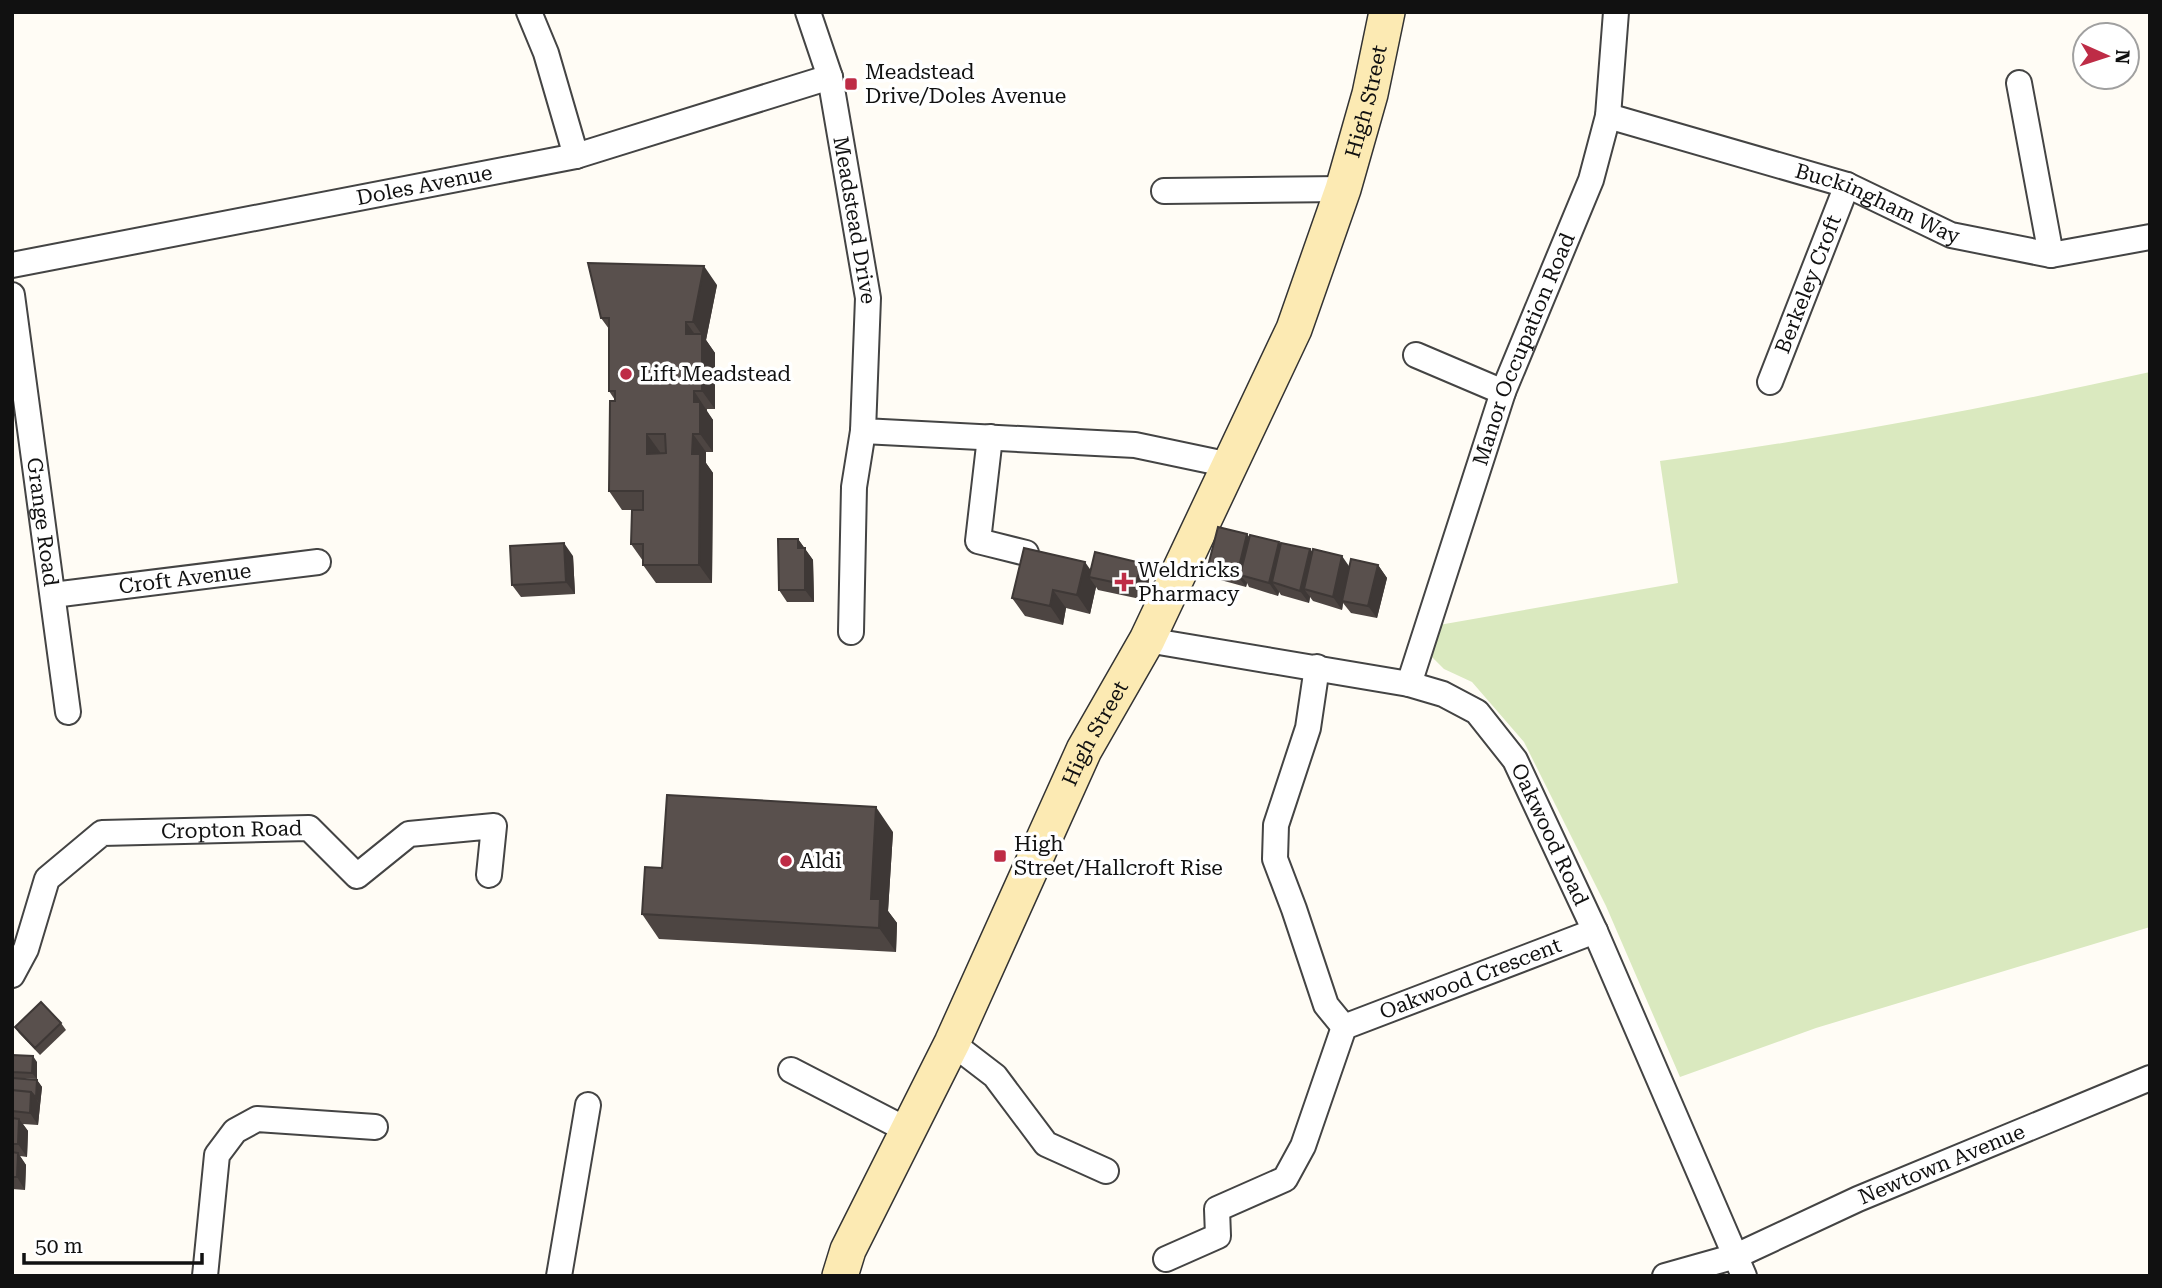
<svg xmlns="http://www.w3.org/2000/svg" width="2162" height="1288" font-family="'Roboto Serif',serif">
  <rect width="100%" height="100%" fill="#fffcf5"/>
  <!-- green -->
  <path fill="#dae9bf" d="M2150,372V927L1816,1028L1680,1077L1606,906L1524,742L1472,682L1444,669L1432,657L1439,625L1678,583L1660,461C1824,439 1988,408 2150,372Z"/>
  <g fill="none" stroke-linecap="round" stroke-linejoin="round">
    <defs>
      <g id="minor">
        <path d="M529,12L546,53L576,156"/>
        <path id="s1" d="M808,12L830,77L868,298L863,431L1135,445L1230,465"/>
        <path d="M2019,83L2051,255"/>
        <path id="s2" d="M1608,116L1847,185L1951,235L2051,255L2150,237"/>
        <path d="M1164,191L1343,189"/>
        <path id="s3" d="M12,265L576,156L830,77"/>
        <path id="s4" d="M12,295L68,712"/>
        <path d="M1416,355L1503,392"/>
        <path id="s5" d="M1770,382L1847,185"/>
        <path d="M990,437L978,541L1026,553"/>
        <path id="s6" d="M53,595L318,562"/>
        <path d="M851,632L854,487L863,431"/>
        <path id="s7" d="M1147,640L1409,684L1443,694L1477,712L1515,760L1595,931L1744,1276"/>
        <path d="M1317,667L1308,728L1276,825L1275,859L1294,909L1326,1005L1344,1027"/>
        <path id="s8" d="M1409,684L1503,392L1591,180L1608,116L1616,12"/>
        <path id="s9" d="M12,975L26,949L47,879L102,833L309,828L357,876L409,834L494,826L489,875"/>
        <path d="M952,1043L995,1076L1046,1144L1106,1171"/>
        <path d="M791,1070L909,1131"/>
        <path id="s10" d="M1166,1259L1218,1236L1217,1209L1285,1179L1303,1146L1344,1027L1595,931"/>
        <path d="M205,1276L217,1155L235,1131L257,1119L375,1127"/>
        <path d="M559,1276L588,1105"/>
        <path id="s11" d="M1665,1276L1736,1256L1858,1199L2150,1078"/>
      </g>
      <g id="secondary">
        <path id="s12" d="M840,1276L848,1250L952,1043L1084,750L1147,640L1294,329L1343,189L1370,94L1387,12"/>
      </g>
    </defs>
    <!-- minor casing -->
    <use href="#minor" stroke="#444" stroke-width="28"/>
    <!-- secondary casing -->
    <use href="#secondary" stroke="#333" stroke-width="38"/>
    <!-- minor -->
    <use href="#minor" stroke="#fff" stroke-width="24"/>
    <!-- secondary -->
    <use href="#secondary" stroke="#fceab3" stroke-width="35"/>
  </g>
  <!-- wall -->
  <path fill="#4d4542" d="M717,285L706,340L715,353V409H707V412L713,420V452H706V463L713,473L712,583H656L643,565V561L631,544L643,510H622L609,491L615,400L609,391V329L601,318Z
    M1247,534L1249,537L1281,545L1310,549L1313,553L1350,567L1378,565L1387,578L1377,618L1351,613L1343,603L1342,610L1313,601L1310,597L1309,603L1281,595L1279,592L1278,596L1249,587L1247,583L1246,587L1217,579L1208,566Z
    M798,539L813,560L814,602H787L779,590Z
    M573,556L575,594L521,597L512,585Z
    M1091,570L1150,575L1145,600L1098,590L1096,587L1090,614L1066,608L1063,625L1025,616L1012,598Z
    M893,832L888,911L897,923L896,952L659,939L642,914L662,868Z
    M61,1023L66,1030L40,1055L19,1033L15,1027Z
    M12,1055L37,1062V1079L15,1078L37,1080L42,1087L38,1125L23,1124L28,1131L27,1157L20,1156L26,1165L25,1190L12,1189Z"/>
  <!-- shaded-wall -->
  <path fill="#3e3836" d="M704,266L717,285L706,340L715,353V409L702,391V335L693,322Z
    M686,322L699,340L686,334Z
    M694,391L713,420V452L700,434L694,402Z
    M647,434L660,452V472L647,454Z
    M693,434L706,452V463L713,473L712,583L699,565L692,454Z
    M1247,534L1255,546L1240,575L1247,583L1246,587L1237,575Z
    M798,539L813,560L814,602L805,590L798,548Z
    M1279,542L1287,554L1272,582L1279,592L1278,596L1269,583Z
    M564,543L573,556L575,594L566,582Z
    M1310,549L1319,562L1304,589L1310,597L1309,603L1300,591Z
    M1342,556L1351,569L1342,601L1343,603L1342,610L1333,597Z
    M1085,562L1097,579L1089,577L1096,587L1090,614L1077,595Z
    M1141,563L1150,575L1145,600L1136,587Z
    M1378,565L1387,578L1377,618L1368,606Z
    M1053,590L1066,608L1063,625L1050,606Z
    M876,807L893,832L888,911L897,923L896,952L879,928L871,899Z
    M33,1056L37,1062V1079L32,1073Z
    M37,1080L42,1087L40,1105L36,1098Z
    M31,1092L40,1105L38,1125L30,1113Z
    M19,1119L28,1131L27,1157L18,1144Z
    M18,1153L26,1165L25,1190L17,1177Z"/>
  <!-- building -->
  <path fill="#59504d" stroke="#3e3836" stroke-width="2" fill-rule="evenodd" d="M588,263L704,266L693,322H686V334H702V391H694V402H700V434H693L692,454H700L699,565H643V544H631L632,510H643V491H609L610,401H615V391H609V318H601ZM647,434H665L666,453L647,454Z
    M1218,527L1247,534L1237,575L1208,566Z
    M1250,535L1279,542L1269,583L1240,575Z
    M778,539H798V548H805V590H779Z
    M564,543L566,582L512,585L510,546Z
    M1281,543L1310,549L1300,591L1272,582Z
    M1024,548L1085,562L1077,595L1053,590L1050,606L1012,598Z
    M1313,549L1342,556L1333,597L1304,589Z
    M1095,552L1141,563L1136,587L1089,577Z
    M1351,559L1378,565L1368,606L1342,601Z
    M667,795L876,807L871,899H880L879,928L642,914L645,867L662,868Z
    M41,1002L61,1023L35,1048L15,1027Z
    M12,1055L33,1056L32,1073L12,1072Z
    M12,1078L37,1080L36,1098L31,1092L12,1090Z
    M12,1090L31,1092L30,1113L12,1111Z
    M12,1118L19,1119L18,1144H12Z
    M12,1152L18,1153L17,1177H12Z"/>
  <!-- markers -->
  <g fill="#be2c46" stroke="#fff" stroke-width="2.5">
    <rect x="844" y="77" width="14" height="14" rx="3.5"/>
    <circle cx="626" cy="374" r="7"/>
    <path d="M1120.5 571.5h7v7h7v7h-7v7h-7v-7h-7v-7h7z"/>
    <rect x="993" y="849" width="14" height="14" rx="3.5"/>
    <circle cx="786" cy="861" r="7"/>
  </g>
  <g text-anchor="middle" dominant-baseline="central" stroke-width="7" stroke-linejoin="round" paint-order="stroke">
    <!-- poi labels -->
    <g font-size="21" fill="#111" stroke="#fff" text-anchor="start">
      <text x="865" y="72">Meadstead<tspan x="865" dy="24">Drive/Doles Avenue</tspan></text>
      <text x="640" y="374">Lift Meadstead</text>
      <text x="1138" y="570">Weldricks<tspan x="1138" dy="24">Pharmacy</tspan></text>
      <text x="1014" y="844">High<tspan x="1014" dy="24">Street/Hallcroft Rise</tspan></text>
      <text x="800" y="861">Aldi</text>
    </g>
    <!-- street labels -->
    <g font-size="21" fill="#111" stroke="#fff">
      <text stroke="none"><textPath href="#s12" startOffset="1290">High Street</textPath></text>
      <text stroke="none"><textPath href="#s3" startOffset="420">Doles Avenue</textPath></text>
      <text stroke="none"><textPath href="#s2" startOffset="284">Buckingham Way</textPath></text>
      <text stroke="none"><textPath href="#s1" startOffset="214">Meadstead Drive</textPath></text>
      <text stroke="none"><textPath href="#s5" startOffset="105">Berkeley Croft</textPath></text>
      <text stroke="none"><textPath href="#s8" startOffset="354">Manor Occupation Road</textPath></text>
      <text stroke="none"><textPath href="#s4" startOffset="229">Grange Road</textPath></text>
      <text stroke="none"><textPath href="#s6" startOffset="133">Croft Avenue</textPath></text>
      <text stroke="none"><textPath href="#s12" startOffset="600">High Street</textPath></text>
      <text stroke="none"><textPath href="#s9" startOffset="304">Cropton Road</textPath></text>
      <text stroke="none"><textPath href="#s7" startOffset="483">Oakwood Road</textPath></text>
      <text stroke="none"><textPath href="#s10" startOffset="457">Oakwood Crescent</textPath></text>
      <text stroke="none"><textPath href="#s11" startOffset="299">Newtown Avenue</textPath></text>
    </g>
  </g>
  <!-- border -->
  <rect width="2162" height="1288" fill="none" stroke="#111111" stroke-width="28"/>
  <!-- north arrow -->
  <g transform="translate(2106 56) rotate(93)"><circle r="33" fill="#ffffff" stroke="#a0a0a0" stroke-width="2"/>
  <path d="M0-5L12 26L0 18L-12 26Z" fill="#be2c46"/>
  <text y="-10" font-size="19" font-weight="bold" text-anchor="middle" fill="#111111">N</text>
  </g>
  <!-- scale -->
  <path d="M24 1253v10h178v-10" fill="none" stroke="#111111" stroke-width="3.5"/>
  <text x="35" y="1253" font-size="21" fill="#111111" stroke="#ffffff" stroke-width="5" paint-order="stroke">50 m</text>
</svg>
